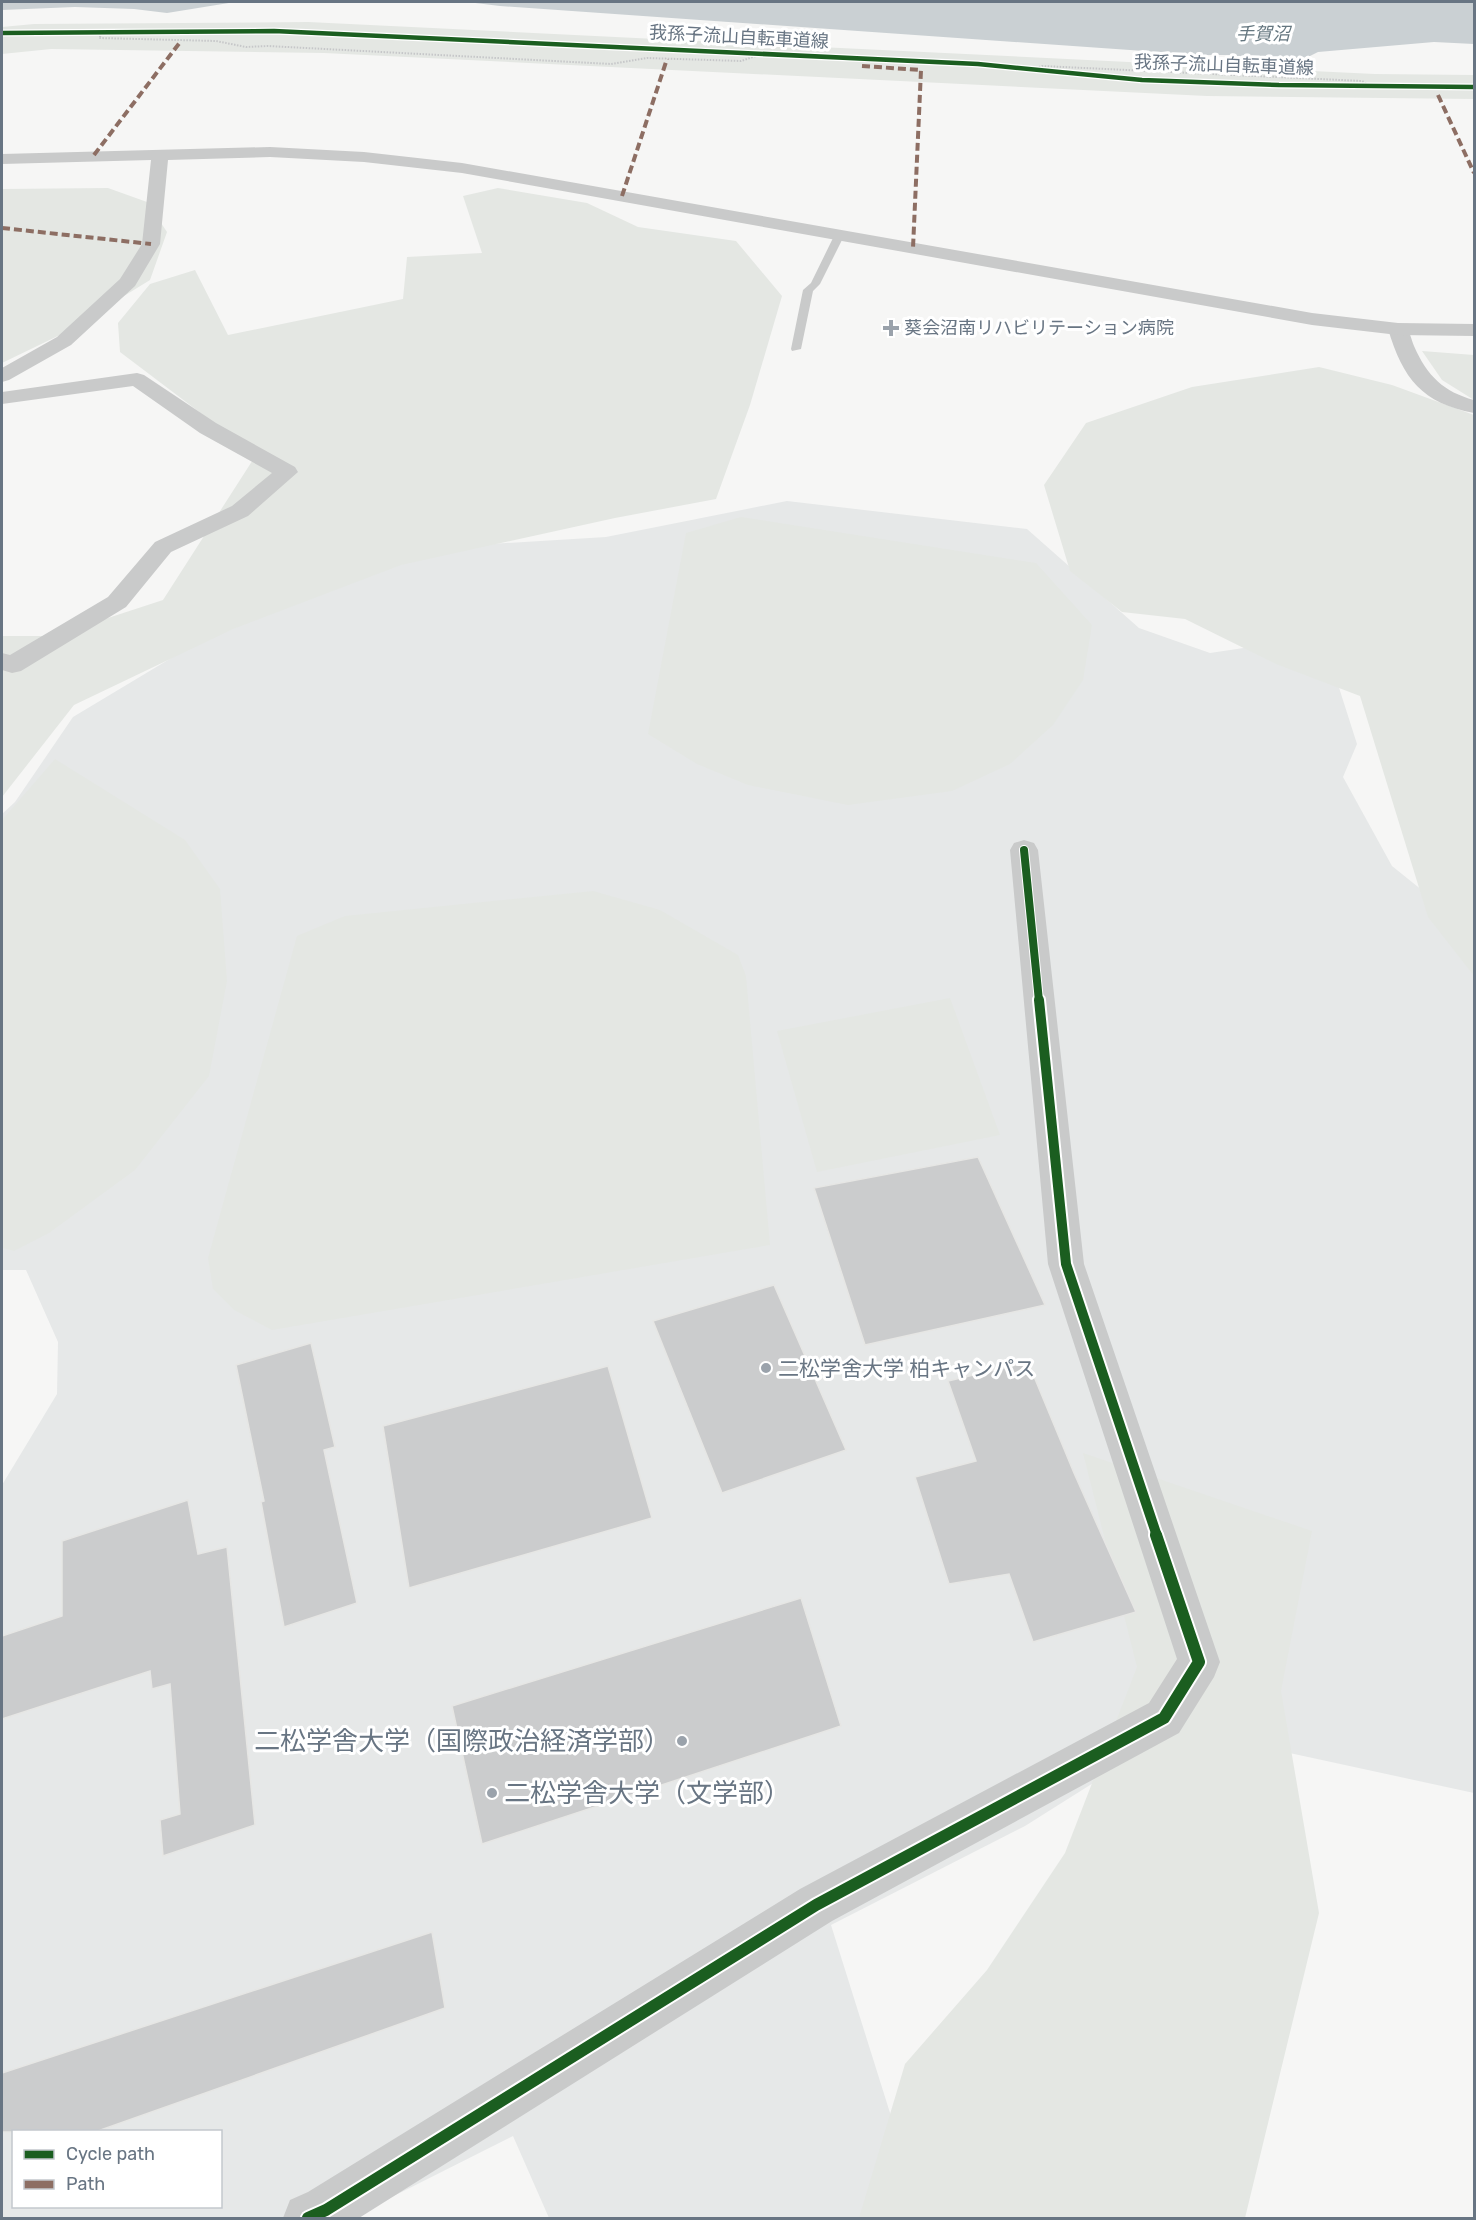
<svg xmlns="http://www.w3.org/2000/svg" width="1476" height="2220" font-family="Rubik,'Noto Sans JP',sans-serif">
  <rect width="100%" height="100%" fill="#f6f6f5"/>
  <!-- built -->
  <path fill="#e6e8e8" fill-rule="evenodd" d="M787,501L1027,529L1139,628L1210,653L1303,639L1326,647L1357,744L1343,777L1392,866L1474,932V1793L1179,1729L1025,1826L831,1925L923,2218H549L513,2136L350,2218H2V1485L57,1394L58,1342L26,1270H2V814L15,802L73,717L253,609L425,548L606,537ZM14,2132H220V2206H14Z"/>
  <!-- green -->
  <path fill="#e4e7e3" d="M308,22L1375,74L1474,75V99L1207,96L324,53L51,49L2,54V27L34,24Z
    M108,188L147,202L167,232L150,280L64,333L2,363V189Z
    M498,188L587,203L638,227L736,241L782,296L750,405L716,499L615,518L401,565L233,629L74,705L2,797V636H53L163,600L256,455L120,352L118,323L150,284L195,270L228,335L403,299L407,257L482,253L463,196Z
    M1422,351L1474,355V400L1442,380Z
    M1319,367L1392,385L1474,415V976L1428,917L1360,696L1276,664L1185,619L1122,612L1070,571L1044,485L1086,423L1192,387Z
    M741,517L1036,563L1092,625L1083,680L1053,725L1010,764L952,791L848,805L748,785L697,764L648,734L686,533Z
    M55,759L185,840L220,889L227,981L209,1076L135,1170L49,1233L14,1251L2,1248V820Z
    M593,891L660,910L738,955L746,976L770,1245L272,1330L234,1310L213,1289L208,1258L297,936L345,916Z
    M950,998L1000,1135L817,1172L777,1031Z
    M1083,1453L1312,1531L1281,1691L1319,1913L1245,2218H859L905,2064L987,1970L1065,1853L1137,1667Z"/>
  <!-- water -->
  <path fill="#cad0d3" d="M2,2H235L167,13L134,9L75,7L2,10Z
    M467,2H1474V44L1434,42L1318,52L1284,69L1248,67L1231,55H1201L500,6Z"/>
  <!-- building -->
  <path fill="#cbcccd" stroke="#e6e6e4" stroke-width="1.5" d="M978,1157L1045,1305L865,1345L814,1188Z
    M774,1285L846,1450L722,1493L653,1321Z
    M311,1343L335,1447L324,1450L357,1603L284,1627L261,1502L264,1501L236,1365Z
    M1028,1362L1074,1473L1136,1612L1033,1642L1009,1574L949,1584L915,1477L976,1461L948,1381Z
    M608,1366L652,1518L409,1588L383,1426Z
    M188,1500L198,1554L227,1547L255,1825L163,1856L160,1820L180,1814L170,1684L152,1689L150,1671L2,1719V1636L62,1616V1541Z
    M801,1598L841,1726L482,1844L452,1706Z
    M432,1932L445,2008L95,2132H2V2073Z"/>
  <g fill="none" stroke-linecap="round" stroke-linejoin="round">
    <!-- path -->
    <path stroke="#c6c7c9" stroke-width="2" stroke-dasharray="1.5 1.5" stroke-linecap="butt" d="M104,31L99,38L216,41L246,47L268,46L611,64L647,58L741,61L762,54
      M1036,68L1042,66L1362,81L1370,86"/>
    <!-- service -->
    <path fill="#c9caca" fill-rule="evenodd" d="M839,233L844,236L820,284L813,291L801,349L792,351L791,349L803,290L811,283L834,236Z"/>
    <!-- minor -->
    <path fill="#c9caca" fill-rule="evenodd" d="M1398,323L1405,325C1410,331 1411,339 1414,346C1427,376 1444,392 1474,400V413C1422,403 1403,379 1388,329L1391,325Z
      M137,373L144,375L216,423L295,467L298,472L248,516L171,552L126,607L21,671L12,673L2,670V653L10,655L108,597L155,542L232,506L272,473L200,433L133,386L2,404V392Z
      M1024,840L1034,843L1038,850L1084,1264L1220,1662L1214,1677L1179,1733L832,1921L359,2218H283L290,2200L308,2192L800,1889L1149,1703L1177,1659L1048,1264L1010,850L1014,843Z"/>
    <!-- tertiary -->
    <path fill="#c9caca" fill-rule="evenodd" d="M270,147L364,152L462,163L1312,313L1398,323L1474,324V336L1398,335L1312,325L462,173L364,162L270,157L168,160L160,244L135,286L71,345L9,380L2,382V368L57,337L120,279L142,244L151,160L2,164V154Z"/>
    <!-- quiet -->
    <path stroke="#8d6e63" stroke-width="4" stroke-dasharray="8 4" stroke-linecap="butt" d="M862,66L921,70L913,248
      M1438,95L1474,173
      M94,155L181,41
      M622,196L667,59
      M2,228L151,244"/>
    <defs>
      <path id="cycleway-far3" d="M2,33L274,31L978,64L1142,80L1279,85L1474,87"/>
      <path id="cycleway-far2" d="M1024,850L1039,1001"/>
      <path id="cycleway-far1" d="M1039,1000L1066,1264L1157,1536"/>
      <path id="cycleway" d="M308,2218L326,2210L816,1905L1164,1718L1199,1662L1156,1535"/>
    </defs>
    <!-- cycleway-far3 casing -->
    <use href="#cycleway-far3" stroke="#fff" stroke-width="7"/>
    <!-- cycleway-far2 casing -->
    <use href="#cycleway-far2" stroke="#fff" stroke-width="10"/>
    <!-- cycleway-far1 casing -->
    <use href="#cycleway-far1" stroke="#fff" stroke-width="14"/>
    <!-- cycleway casing -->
    <use href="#cycleway" stroke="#fff" stroke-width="16"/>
    <!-- cycleway-far3 -->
    <use href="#cycleway-far3" stroke="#1b5e20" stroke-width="4.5"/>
    <!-- cycleway-far2 -->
    <use href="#cycleway-far2" stroke="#1b5e20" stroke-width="8"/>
    <!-- cycleway-far1 -->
    <use href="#cycleway-far1" stroke="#1b5e20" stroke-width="10"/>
    <!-- cycleway -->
    <use href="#cycleway" stroke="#1b5e20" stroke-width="12"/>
  </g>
  <!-- markers -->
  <g fill="#9aa2ab" stroke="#fff" stroke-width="2">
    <path d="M888 319h6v6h6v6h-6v6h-6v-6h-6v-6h6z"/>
    <circle cx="766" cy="1368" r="6"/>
    <circle cx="682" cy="1741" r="6"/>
    <circle cx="492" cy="1793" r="6"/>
  </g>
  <g text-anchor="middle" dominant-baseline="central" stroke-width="6" stroke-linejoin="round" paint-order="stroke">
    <!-- far-water labels -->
    <g font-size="18" font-style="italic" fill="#64767f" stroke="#fff">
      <text x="1263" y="34">手賀沼</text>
    </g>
    <!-- far-street labels -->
    <g font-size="18" fill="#687583" stroke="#fff">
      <text transform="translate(739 37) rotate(3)">我孫子流山自転車道線</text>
      <text transform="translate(1224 65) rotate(2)">我孫子流山自転車道線</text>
    </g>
    <!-- far-poi labels -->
    <g font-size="18" fill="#687583" stroke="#fff" text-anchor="start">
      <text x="904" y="328">葵会沼南リハビリテーション病院</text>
    </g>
    <!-- poi labels -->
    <g font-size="21" fill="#687583" stroke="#fff" text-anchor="start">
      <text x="778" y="1368">二松学舍大学 柏キャンパス</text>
    </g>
    <!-- near-poi labels -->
    <g font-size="26" fill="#687583" stroke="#fff" text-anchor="end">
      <text x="670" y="1741">二松学舎大学（国際政治経済学部）</text>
      <text x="504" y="1793" text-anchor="start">二松学舎大学（文学部）</text>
    </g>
  </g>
  <!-- border -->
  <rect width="1476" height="2220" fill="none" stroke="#687583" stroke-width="6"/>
  <!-- legend -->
  <rect x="12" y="2130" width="210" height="78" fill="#ffffff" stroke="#c3c8cd" stroke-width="1.5"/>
  <rect x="24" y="2150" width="30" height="9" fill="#1b5e20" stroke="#c3c8cd" stroke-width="1.5"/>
  <text x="66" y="2160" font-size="18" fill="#687583">Cycle path</text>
  <rect x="24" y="2180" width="30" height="9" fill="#8d6e63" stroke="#c3c8cd" stroke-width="1.5"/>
  <text x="66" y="2190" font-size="18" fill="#687583">Path</text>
</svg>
